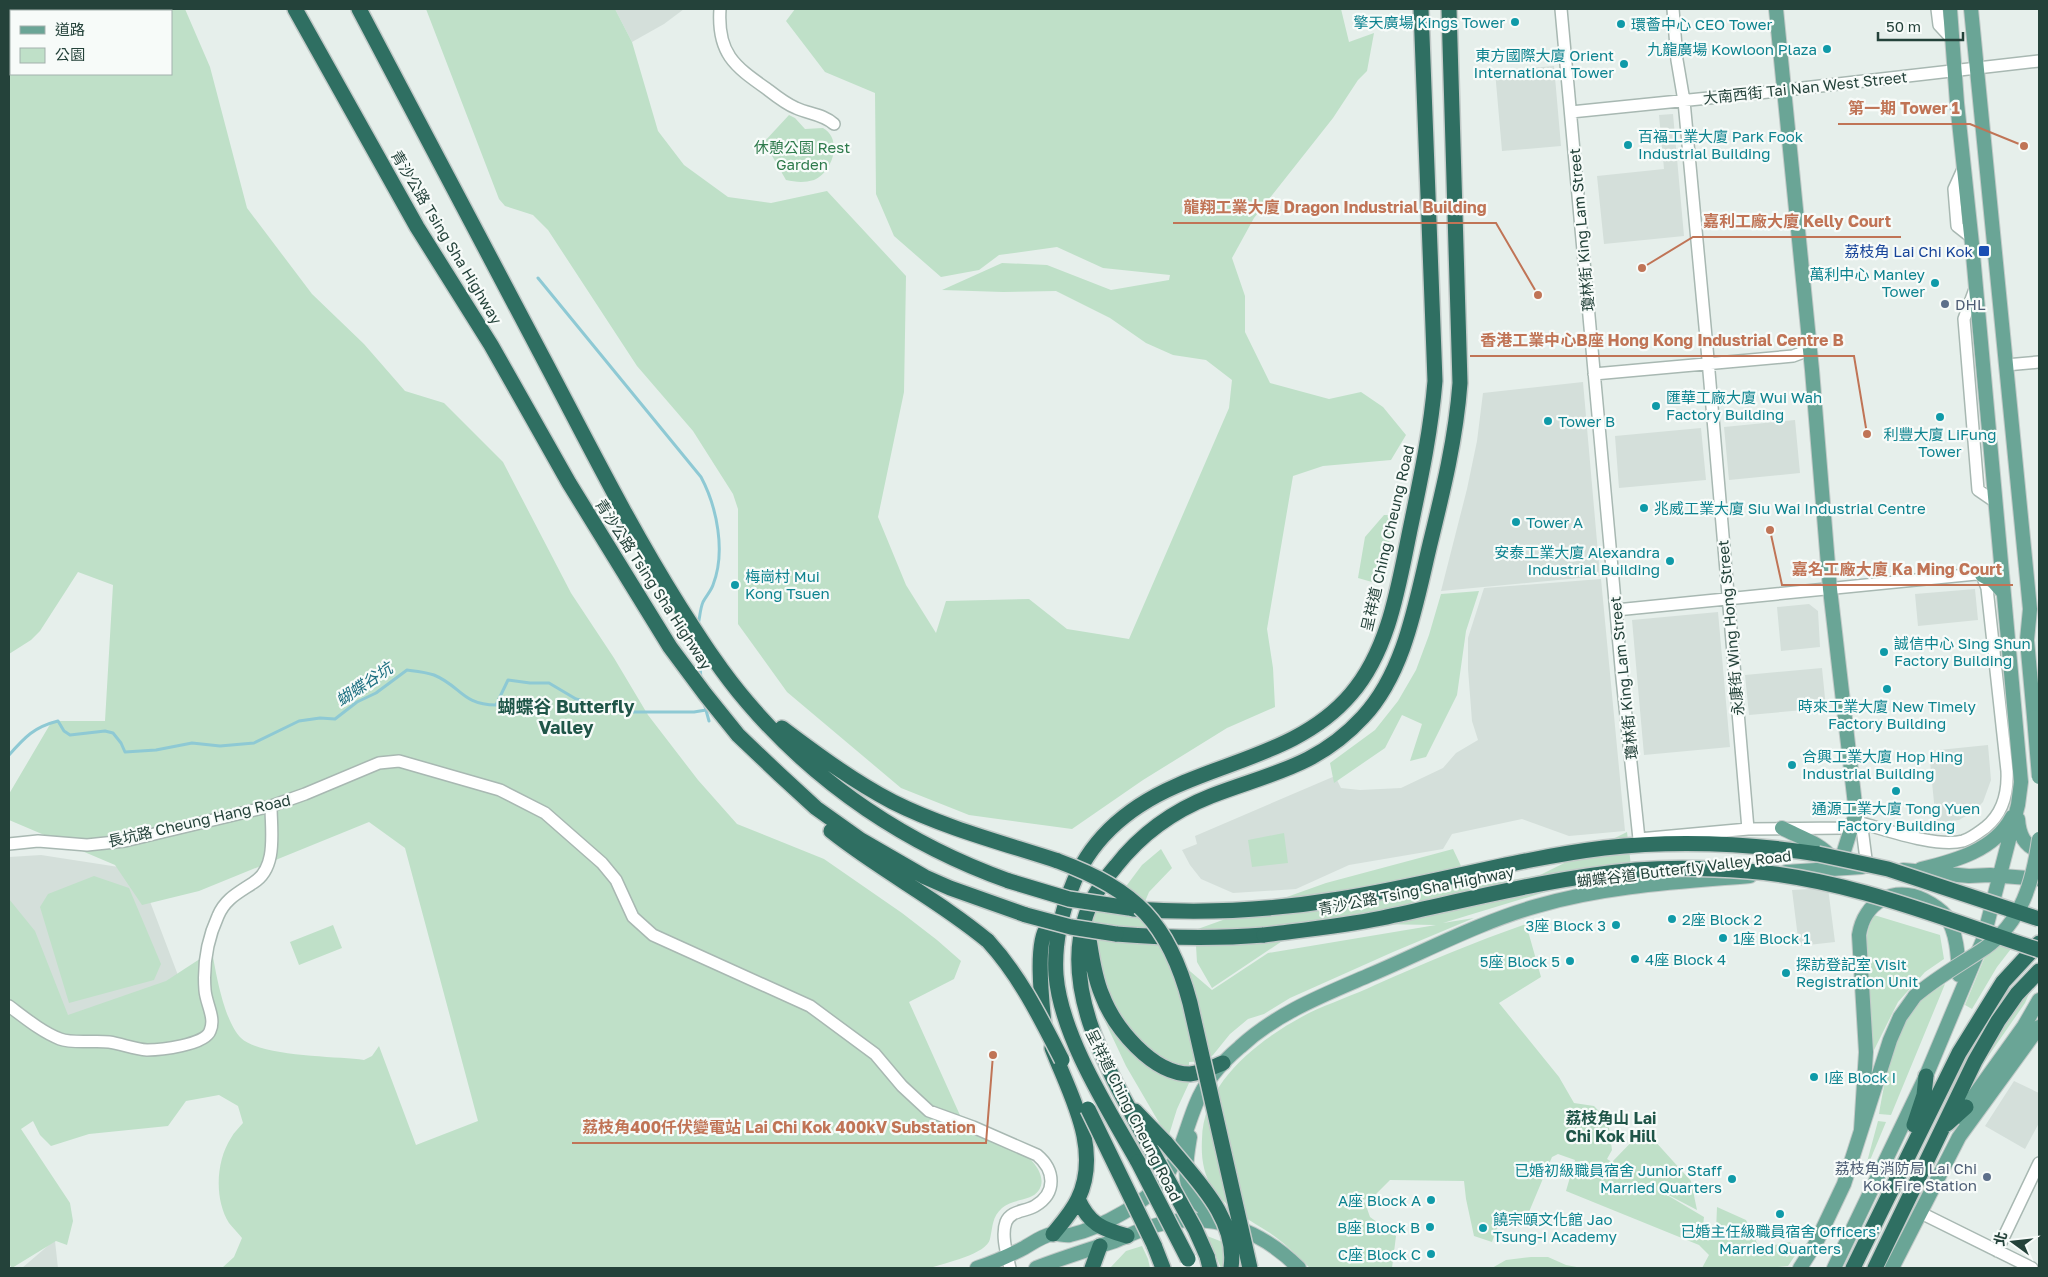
<svg xmlns="http://www.w3.org/2000/svg" width="2048" height="1277" font-family="'Golos Text','Noto Sans TC',sans-serif">
  <rect width="100%" height="100%" fill="#e6efeb"/>
  <!-- built -->
  <path fill="#d4dfda" d="M615,9H684L664,24L632,42Z
    M1554,66L1561,146L1502,151L1495,71Z
    M1673,114L1684,236L1604,244L1597,176L1664,169L1659,115Z
    M1583,382L1600,576L1441,591L1467,489L1477,441L1483,393Z
    M1795,420L1800,473L1729,480L1724,427Z
    M1701,428L1706,480L1619,488L1615,436Z
    M1601,579L1625,831L1569,836L1522,819L1452,834L1443,849L1349,865L1296,889L1233,893L1201,879L1190,865L1182,850L1197,844L1195,836L1335,776L1341,788L1360,790L1401,788L1443,768L1456,753L1478,740L1472,721L1468,669V638L1484,588Z
    M1975,589L1978,620L1918,626L1915,594Z
    M1809,604L1818,611L1820,647L1781,651L1777,607Z
    M1718,612L1730,747L1644,755L1632,620Z
    M1822,668L1826,708L1749,715L1745,675Z
    M1988,745L1991,780L1983,802L1973,812L1959,820L1936,823L1929,751Z
    M41,855L138,870L184,991L65,1031L9,966V857Z
    M1828,888L1835,942L1799,946L1792,890Z
    M2014,1081L2039,1093V1123L2025,1149L1985,1126Z
    M55,1241L58,1268H22L50,1244Z"/>
  <!-- green -->
  <path fill="#bfe0c8" fill-rule="evenodd" d="M9,9H185L210,67L247,208L312,294L364,344L405,391L444,403L503,462L571,593L614,658L648,715L698,780L737,824L824,859L902,913L937,940L961,961L954,979L909,1002L968,1133C982,1137 1003,1141 1016,1148C1028,1154 1049,1175 1039,1190C1031,1202 1013,1198 1002,1208C992,1217 993,1226 990,1239C987,1254 945,1263 930,1268H222L234,1257L242,1238C238,1233 233,1228 229,1223C214,1199 216,1161 231,1138C234,1132 239,1128 243,1123L238,1106L219,1095L186,1101L168,1126L89,1134L51,1146L40,1135L33,1121L21,1129L70,1203L73,1221L67,1245L56,1241L12,1268L9,1264V899L35,931L68,1015L166,981L212,951C216,974 224,1021 241,1038C261,1057 336,1056 364,1060L372,1056L379,1046L416,1145L478,1121L405,848L369,822L199,891L142,905L115,865L9,820V794L52,721H105L113,585L78,572L40,631L31,640L9,654ZM11,11H171V74H11Z
    M426,9H615L632,42L658,131L684,165L728,197L771,203L827,191L906,276L904,392L878,517L906,585L936,633L946,601L1029,599L1067,629L1129,639L1229,408L1232,380L1206,360L1173,355L1146,343L1110,318L1056,291L1003,292L942,290L1002,263L1047,265L1111,290L1169,280L1170,275L1103,268L1057,247L999,255L979,270L941,277L894,236L876,194L875,93L825,72L786,21L795,9H1341L1349,42L1374,33L1367,71L1358,80L1333,118L1254,218L1232,258L1245,296V332L1270,383L1329,399L1361,392L1383,407L1406,435L1391,460L1323,466L1293,476L1267,629L1273,668L1275,707L1227,728L1143,780L1072,829L969,815L901,788L787,692L738,624V509L733,494L693,431L637,366L548,230L533,215L505,206L499,199Z
    M789,115L795,118L805,129L823,128C843,139 833,172 814,180C804,183 795,182 786,180L764,142Z
    M1384,515H1394L1390,540L1372,582L1358,578L1365,537Z
    M1479,591L1466,631L1457,695L1426,757L1410,761L1422,724L1402,715L1385,748L1334,783L1330,763L1375,730L1398,701L1416,670L1429,635L1441,594Z
    M1627,832L1631,866L1443,923L1474,918L1393,952L1290,998L1264,1014L1248,1019L1230,1034L1213,1055L1205,1061L1189,1062V1083L1177,1109L1168,1138L1126,1066L1102,1015L1091,973L1087,950L1094,896L1118,897L1142,865L1161,849L1172,868L1149,892L1144,904V924L1156,942L1212,990L1268,953L1436,925L1309,923L1212,988L1197,962L1195,930L1326,883L1453,849L1471,887L1540,875Z
    M1284,833L1288,863L1252,867L1248,840Z
    M94,876L129,888L161,964L154,980L69,1003L40,907L48,894Z
    M1874,915L1940,935L1944,959L1925,972L1898,1002L1870,1058C1870,1040 1871,1021 1870,1003C1869,974 1859,943 1874,915Z
    M1526,924L1541,977L1499,1003L1559,1077L1574,1103L1594,1106L1608,1121L1612,1150L1607,1159L1612,1162L1644,1129L1691,1181L1697,1210L1657,1189L1704,1217L1702,1234L1716,1232L1717,1207L1746,1220L1758,1245L1764,1247L1790,1242L1798,1251L1788,1266L1769,1268H1702L1709,1255L1699,1245L1566,1191L1575,1160L1558,1154L1552,1157L1526,1219L1502,1214L1492,1242L1474,1236L1466,1199L1464,1181L1390,1180L1376,1194L1364,1200L1370,1217L1396,1236L1392,1268H1310C1297,1256 1285,1243 1270,1233C1252,1221 1227,1209 1214,1190C1203,1175 1201,1157 1202,1139C1203,1081 1261,1038 1309,1013C1330,1003 1354,995 1375,985C1425,963 1474,942 1526,924Z
    M333,925L342,948L299,965L290,942Z
    M1993,937L2014,945L1997,967L1972,1009L1965,1005Z
    M2036,977L2025,1003L1969,1084L1984,1049Z
    M1945,984L1891,1115L1879,1114C1886,1075 1894,1025 1925,997C1931,992 1938,988 1945,984Z
    M1878,1121L1886,1122L1863,1177Z
    M1207,1236L1254,1254V1268H1221Z
    M1142,1246L1148,1259L1150,1268H1110L1126,1251Z
    M1531,1257H1548L1566,1265L1582,1268H1492L1506,1260Z"/>
  <g fill="none" stroke-linecap="round" stroke-linejoin="round">
    <!-- stream -->
    <path stroke="#8ec9d4" stroke-width="3" d="M538,278L701,477C717,507 726,552 713,585C711,591 706,596 703,602C700,609 700,617 698,625
      M699,648L701,680
      M704,703L709,721
      M9,755C25,737 34,727 58,721L64,731L70,735L105,731L113,733L121,743L125,752L156,750L192,743L220,746L254,743L299,721L320,718L335,719L357,702L376,693L407,670C415,671 426,672 434,675C461,686 462,705 496,705L508,680L530,683H549L576,699L629,712H694L706,710"/>
    <defs>
      <path id="minor" d="M720,9C717,53 734,66 767,89C776,96 786,104 796,108C809,114 823,114 834,124
        M1561,9L1622,678L1639,839L1748,829L1841,828L1851,824
        M1673,9L1677,60L1684,101L1707,348L1748,829
        M1937,9L1939,25L1952,39
        M1571,112L1768,92L2039,61
        M1964,167L1954,189L1957,226L1971,237
        M1975,289L1964,319L1978,490L1994,501
        M2006,365L2039,362
        M1594,374L1793,356L1801,353L1809,341
        M1616,610L1976,574L1982,575L1987,588L2007,771C2008,792 2003,813 1986,827C1979,832 1972,838 1963,841C1937,848 1887,830 1861,823
        M1858,817L1862,828L1867,867
        M9,844L38,841L87,845L125,841L271,806L305,794L379,763L399,761L500,790L545,813L602,863L616,880L633,917L653,935L810,1006L875,1054L902,1086L929,1111L973,1127L1037,1155C1055,1170 1057,1193 1035,1206C1025,1212 1011,1210 1006,1222C1001,1235 1007,1255 1010,1268
        M9,1006C25,1018 42,1032 60,1039C73,1044 95,1040 109,1042C122,1044 134,1049 147,1050C160,1050 205,1045 210,1031C216,1018 206,1004 205,990C203,964 207,940 218,916C225,899 238,893 253,883C278,868 271,831 271,806
        M1921,1213L2032,1268
        M1997,1251L2039,1163"/>
      <path id="major" d="M1776,9L1812,370L1830,589L1856,813L1839,867
        M1971,9L2030,609L2027,640L2034,717
        M1982,575L1993,581L2003,592
        M2018,819C2019,834 2024,846 2039,851
        M1782,828C1799,837 1820,843 1832,858
        M1921,869C1955,861 1995,850 2012,817
        M1903,870L1969,876L1990,875L2039,879
        M1786,872L1862,867
        M1964,1119L1966,1107L2024,1026L2039,1000
        M1861,1130L1866,1052L1859,935C1864,902 1894,885 1924,900C1932,904 1940,909 1946,916C1957,933 1958,955 1959,975
        M1190,1137C1187,1155 1182,1180 1193,1197C1199,1206 1210,1214 1219,1222
        M977,1268C992,1263 1006,1257 1020,1250C1030,1245 1041,1236 1052,1234C1058,1233 1064,1236 1070,1235C1101,1228 1149,1202 1166,1176C1181,1154 1186,1128 1196,1104C1205,1081 1221,1063 1240,1047C1278,1012 1326,994 1372,974C1426,951 1480,922 1537,906C1605,886 1679,882 1750,876
        M1036,1268C1062,1258 1088,1250 1115,1241C1130,1235 1145,1227 1161,1224C1213,1211 1262,1231 1299,1268
        M1800,1268L1816,1243L1844,1184L1890,1040L1900,1017L1915,996
        M1834,1268L1926,1076L1983,940L2018,805L2021,782L1972,244L1957,103L1950,9
        M1892,1268L1959,1137L2039,1027"/>
      <path id="highway" d="M295,9L417,227L491,345L569,483L670,647L705,694L738,735L779,774L816,808L861,840L925,877L950,888L1026,915
        M359,9C420,125 482,240 542,356C587,441 629,526 680,607C701,640 722,673 748,703C818,785 908,845 1009,881
        M782,728C818,755 853,781 893,802C945,828 1003,843 1058,861
        M831,831C881,871 939,900 988,941
        M1133,909C1202,914 1273,910 1340,899C1429,885 1515,859 1604,848C1675,840 1747,843 1818,854
        M1087,927C1091,949 1093,974 1102,995C1114,1027 1152,1074 1190,1074C1201,1073 1213,1067 1223,1063
        M1116,934C1166,938 1214,939 1264,935
        M1044,1024C1042,1004 1035,943 1047,928C1050,924 1057,922 1061,919
        M1052,1048C1070,1095 1102,1149 1078,1199C1072,1212 1062,1223 1053,1234
        M1135,1111L1166,1143
        M1947,1124L1966,1107
        M1914,1125L1924,1095L1926,1076
        M1153,1153C1117,1084 1058,996 1086,915C1092,897 1104,880 1116,866C1141,834 1173,811 1211,796C1270,773 1317,767 1363,717C1405,672 1416,602 1430,544C1443,491 1456,438 1460,383L1449,9
        M1138,1162C1108,1109 1061,1036 1056,975C1054,945 1060,917 1071,889C1089,840 1128,807 1176,786C1236,759 1306,747 1351,694C1390,649 1399,582 1411,525C1421,477 1431,430 1435,381L1421,9
        M1078,1199C1089,1224 1102,1229 1127,1236
        M1154,1245L1163,1268
        M1207,1256L1210,1268
        M1092,1268L1100,1246
        M1853,1268L1959,1053L2003,982L2039,943
        M1875,1268L1975,1061L1998,1021L2017,994L2039,971"/>
    </defs>
    <!-- minor casing -->
    <use href="#minor" stroke="#a8b8b2" stroke-width="14"/>
    <!-- major casing -->
    <use href="#major" stroke="#c2cac8" stroke-width="16"/>
    <!-- highway casing -->
    <use href="#highway" stroke="#c2cac8" stroke-width="18"/>
    <!-- minor -->
    <use href="#minor" stroke="#fff" stroke-width="11"/>
    <!-- major -->
    <use href="#major" stroke="#6aa596" stroke-width="14"/>
    <!-- highway -->
    <use href="#highway" stroke="#2f6f62" stroke-width="15"/>
    <defs>
      <path id="major-bridge" d="M2034,717L2039,777
        M1915,996C1937,977 1961,964 1985,948C2022,922 2033,881 2039,839"/>
      <path id="highway-bridge" d="M1818,854L1888,869L2039,919
        M1058,861C1136,890 1169,923 1190,1003L1250,1268
        M1009,881L1069,899L1129,908
        M1026,915L1071,927L1116,934
        M1264,935C1303,930 1343,926 1382,918C1467,900 1550,878 1636,870C1673,867 1711,868 1748,871C1849,879 1944,919 2039,950
        M988,941C1020,976 1040,1017 1062,1060
        M1088,1109L1154,1245
        M1166,1143C1195,1179 1238,1218 1231,1268
        M1153,1153L1195,1229L1207,1256
        M1138,1162L1188,1259"/>
    </defs>
    <!-- major-bridge casing -->
    <use href="#major-bridge" stroke="#c2cac8" stroke-width="16" stroke-linecap="butt"/>
    <!-- highway-bridge casing -->
    <use href="#highway-bridge" stroke="#c2cac8" stroke-width="18" stroke-linecap="butt"/>
    <!-- major-bridge -->
    <use href="#major-bridge" stroke="#6aa596" stroke-width="14"/>
    <!-- highway-bridge -->
    <use href="#highway-bridge" stroke="#2f6f62" stroke-width="15"/>
  </g>
  <!-- markers -->
  <g fill="#0f9aa8" stroke="#f7fbf9" stroke-width="2">
    <circle cx="1515" cy="22" r="5"/>
    <circle cx="1621" cy="24" r="5"/>
    <circle cx="1827" cy="49" r="5"/>
    <circle cx="1624" cy="64" r="5"/>
    <circle cx="1628" cy="145" r="5"/>
    <circle cx="1935" cy="283" r="5"/>
    <circle cx="1656" cy="406" r="5"/>
    <circle cx="1940" cy="417" r="5"/>
    <circle cx="1548" cy="421" r="5"/>
    <circle cx="1644" cy="508" r="5"/>
    <circle cx="1516" cy="522" r="5"/>
    <circle cx="1670" cy="561" r="5"/>
    <circle cx="735" cy="585" r="5"/>
    <circle cx="1884" cy="652" r="5"/>
    <circle cx="1887" cy="689" r="5"/>
    <circle cx="1792" cy="765" r="5"/>
    <circle cx="1896" cy="791" r="5"/>
    <circle cx="1672" cy="919" r="5"/>
    <circle cx="1616" cy="925" r="5"/>
    <circle cx="1723" cy="938" r="5"/>
    <circle cx="1635" cy="959" r="5"/>
    <circle cx="1570" cy="961" r="5"/>
    <circle cx="1786" cy="973" r="5"/>
    <circle cx="1814" cy="1077" r="5"/>
    <circle cx="1732" cy="1179" r="5"/>
    <circle cx="1431" cy="1200" r="5"/>
    <circle cx="1780" cy="1214" r="5"/>
    <circle cx="1430" cy="1227" r="5"/>
    <circle cx="1483" cy="1228" r="5"/>
    <circle cx="1431" cy="1254" r="5"/>
  </g>
  <rect fill="#1a4fb4" stroke="#f7fbf9" stroke-width="2" x="1978" y="245" width="12" height="12" rx="2.5"/>
  <g fill="#5c6f8a" stroke="#f7fbf9" stroke-width="2">
    <circle cx="1945" cy="304" r="5"/>
    <circle cx="1987" cy="1177" r="5"/>
  </g>
  <g text-anchor="middle" dominant-baseline="central" stroke-width="4.5" stroke-linejoin="round" paint-order="stroke">
    <!-- culture labels -->
    <g font-size="15" fill="#0d838f" stroke="#f7fbf9" text-anchor="start">
      <text x="1505" y="22" text-anchor="end">擎天廣場 Kings Tower</text>
      <text x="1631" y="24">環薈中心 CEO Tower</text>
      <text x="1817" y="49" text-anchor="end">九龍廣場 Kowloon Plaza</text>
      <text x="1614" y="55" text-anchor="end">東方國際大廈 Orient<tspan x="1614" dy="17">International Tower</tspan></text>
      <text x="1638" y="136">百福工業大廈 Park Fook<tspan x="1638" dy="17">Industrial Building</tspan></text>
      <text x="1925" y="274" text-anchor="end">萬利中心 Manley<tspan x="1925" dy="17">Tower</tspan></text>
      <text x="1666" y="397">匯華工廠大廈 Wui Wah<tspan x="1666" dy="17">Factory Building</tspan></text>
      <text x="1558" y="421">Tower B</text>
      <text x="1940" y="434" text-anchor="middle">利豐大廈 LiFung<tspan x="1940" dy="17">Tower</tspan></text>
      <text x="1654" y="508">兆威工業大廈 Siu Wai Industrial Centre</text>
      <text x="1526" y="522">Tower A</text>
      <text x="1660" y="552" text-anchor="end">安泰工業大廈 Alexandra<tspan x="1660" dy="17">Industrial Building</tspan></text>
      <text x="745" y="576">梅崗村 Mui<tspan x="745" dy="17">Kong Tsuen</tspan></text>
      <text x="1894" y="643">誠信中心 Sing Shun<tspan x="1894" dy="17">Factory Building</tspan></text>
      <text x="1887" y="706" text-anchor="middle">時來工業大廈 New Timely<tspan x="1887" dy="17">Factory Building</tspan></text>
      <text x="1802" y="756">合興工業大廈 Hop Hing<tspan x="1802" dy="17">Industrial Building</tspan></text>
      <text x="1896" y="808" text-anchor="middle">通源工業大廈 Tong Yuen<tspan x="1896" dy="17">Factory Building</tspan></text>
      <text x="1682" y="919">2座 Block 2</text>
      <text x="1606" y="925" text-anchor="end">3座 Block 3</text>
      <text x="1733" y="938">1座 Block 1</text>
      <text x="1645" y="959">4座 Block 4</text>
      <text x="1560" y="961" text-anchor="end">5座 Block 5</text>
      <text x="1796" y="964">探訪登記室 Visit<tspan x="1796" dy="17">Registration Unit</tspan></text>
      <text x="1824" y="1077">I座 Block I</text>
      <text x="1722" y="1170" text-anchor="end">已婚初級職員宿舍 Junior Staff<tspan x="1722" dy="17">Married Quarters</tspan></text>
      <text x="1421" y="1200" text-anchor="end">A座 Block A</text>
      <text x="1493" y="1219">饒宗頤文化館 Jao<tspan x="1493" dy="17">Tsung-I Academy</tspan></text>
      <text x="1420" y="1227" text-anchor="end">B座 Block B</text>
      <text x="1780" y="1231" text-anchor="middle">已婚主任級職員宿舍 Officers'<tspan x="1780" dy="17">Married Quarters</tspan></text>
      <text x="1421" y="1254" text-anchor="end">C座 Block C</text>
    </g>
    <!-- street labels -->
    <g font-size="15" fill="#24423a" stroke="#f7fbf9">
      <text transform="translate(1805 87) rotate(-6)">大南西街 Tai Nan West Street</text>
      <text transform="translate(1581 230) rotate(-95)">瓊林街 King Lam Street</text>
      <text transform="translate(447 237) rotate(59)">青沙公路 Tsing Sha Highway</text>
      <text transform="translate(1387 538) rotate(-77)">呈祥道 Ching Cheung Road</text>
      <text transform="translate(654 584) rotate(57)">青沙公路 Tsing Sha Highway</text>
      <text transform="translate(1730 628) rotate(-95)">永康街 Wing Hong Street</text>
      <text transform="translate(1623 678) rotate(-96)">瓊林街 King Lam Street</text>
      <text transform="translate(199 820) rotate(-13)">長坑路 Cheung Hang Road</text>
      <text transform="translate(1684 868) rotate(-7)">蝴蝶谷道 Butterfly Valley Road</text>
      <text transform="translate(1416 890) rotate(-11)">青沙公路 Tsing Sha Highway</text>
      <text transform="translate(1134 1115) rotate(63)">呈祥道 Ching Cheung Road</text>
    </g>
    <!-- park labels -->
    <g font-size="15" fill="#2d7a4b" stroke="#f7fbf9">
      <text x="802" y="147">休憩公園 Rest<tspan x="802" dy="17">Garden</tspan></text>
    </g>
    <!-- transit labels -->
    <g font-size="15" fill="#164399" stroke="#f7fbf9" text-anchor="end">
      <text x="1973" y="251">荔枝角 Lai Chi Kok</text>
    </g>
    <!-- service labels -->
    <g font-size="15" fill="#4e5e75" stroke="#f7fbf9" text-anchor="start">
      <text x="1955" y="304">DHL</text>
      <text x="1977" y="1168" text-anchor="end">荔枝角消防局 Lai Chi<tspan x="1977" dy="17">Kok Fire Station</tspan></text>
    </g>
    <!-- water labels -->
    <g font-size="16" font-style="italic" fill="#1c6f80" stroke="#f7fbf9">
      <text transform="translate(364 684) rotate(-34)">蝴蝶谷坑</text>
    </g>
    <!-- neighbourhood labels -->
    <g font-size="16" font-weight="bold" fill="#1f5548" stroke="#f7fbf9">
      <text x="1611" y="1118">荔枝角山 Lai<tspan x="1611" dy="18">Chi Kok Hill</tspan></text>
    </g>
    <!-- quarter labels -->
    <g font-size="18" font-weight="bold" fill="#1f5548" stroke="#f7fbf9">
      <text x="566" y="706">蝴蝶谷 Butterfly<tspan x="566" dy="21">Valley</tspan></text>
    </g>
  </g>
  <!-- callouts -->
  <path fill="none" stroke="#c07456" stroke-width="2" d="M2024 146L1970 124H1838M1538 295L1496 223H1173M1642 268L1693 237H1901M1867 434L1854 356H1470M1770 530L1782 585H2013M993 1055L986 1143H572"/>
  <g fill="#c07456" stroke="#f7fbf9" stroke-width="2">
    <circle cx="2024" cy="146" r="5"/>
    <circle cx="1538" cy="295" r="5"/>
    <circle cx="1642" cy="268" r="5"/>
    <circle cx="1867" cy="434" r="5"/>
    <circle cx="1770" cy="530" r="5"/>
    <circle cx="993" cy="1055" r="5"/>
  </g>
  <g font-size="16" text-anchor="middle" font-weight="bold" fill="#c07456" stroke="#f7fbf9" stroke-width="4.5" stroke-linejoin="round" paint-order="stroke">
    <text x="1904" y="114">第一期 Tower 1</text>
    <text x="1335" y="213">龍翔工業大廈 Dragon Industrial Building</text>
    <text x="1797" y="227">嘉利工廠大廈 Kelly Court</text>
    <text x="1662" y="346">香港工業中心B座 Hong Kong Industrial Centre B</text>
    <text x="1897" y="575">嘉名工廠大廈 Ka Ming Court</text>
    <text x="779" y="1133">荔枝角400仟伏變電站 Lai Chi Kok 400kV Substation</text>
  </g>
  <!-- border -->
  <rect width="2048" height="1277" fill="none" stroke="#24423a" stroke-width="20"/>
  <!-- legend -->
  <rect x="10" y="10" width="162" height="65" fill="#f7fbf9" stroke="#a3b1ad"/>
  <rect x="20" y="26" width="25" height="8" fill="#6aa596" stroke="#a3b1ad"/>
  <text x="55" y="35" font-size="15" fill="#24423a">道路</text>
  <rect x="20" y="48" width="25" height="15" fill="#bfe0c8" stroke="#a3b1ad"/>
  <text x="55" y="60" font-size="15" fill="#24423a">公園</text>
  <!-- north arrow -->
  <g transform="translate(2013 1242) rotate(285)" stroke="#f7fbf9" stroke-width="4" paint-order="stroke">
  <path d="M0-4L9 19L0 12L-9 19Z" fill="#24423a"/>
  <text y="-8" font-size="14" font-weight="bold" text-anchor="middle" fill="#24423a">北</text>
  </g>
  <!-- scale -->
  <path d="M1878 32v8h85v-8" fill="none" stroke="#24423a" stroke-width="2.5"/>
  <text x="1886" y="32" font-size="15" fill="#24423a" stroke="#f7fbf9" stroke-width="4" paint-order="stroke">50 m</text>
</svg>
